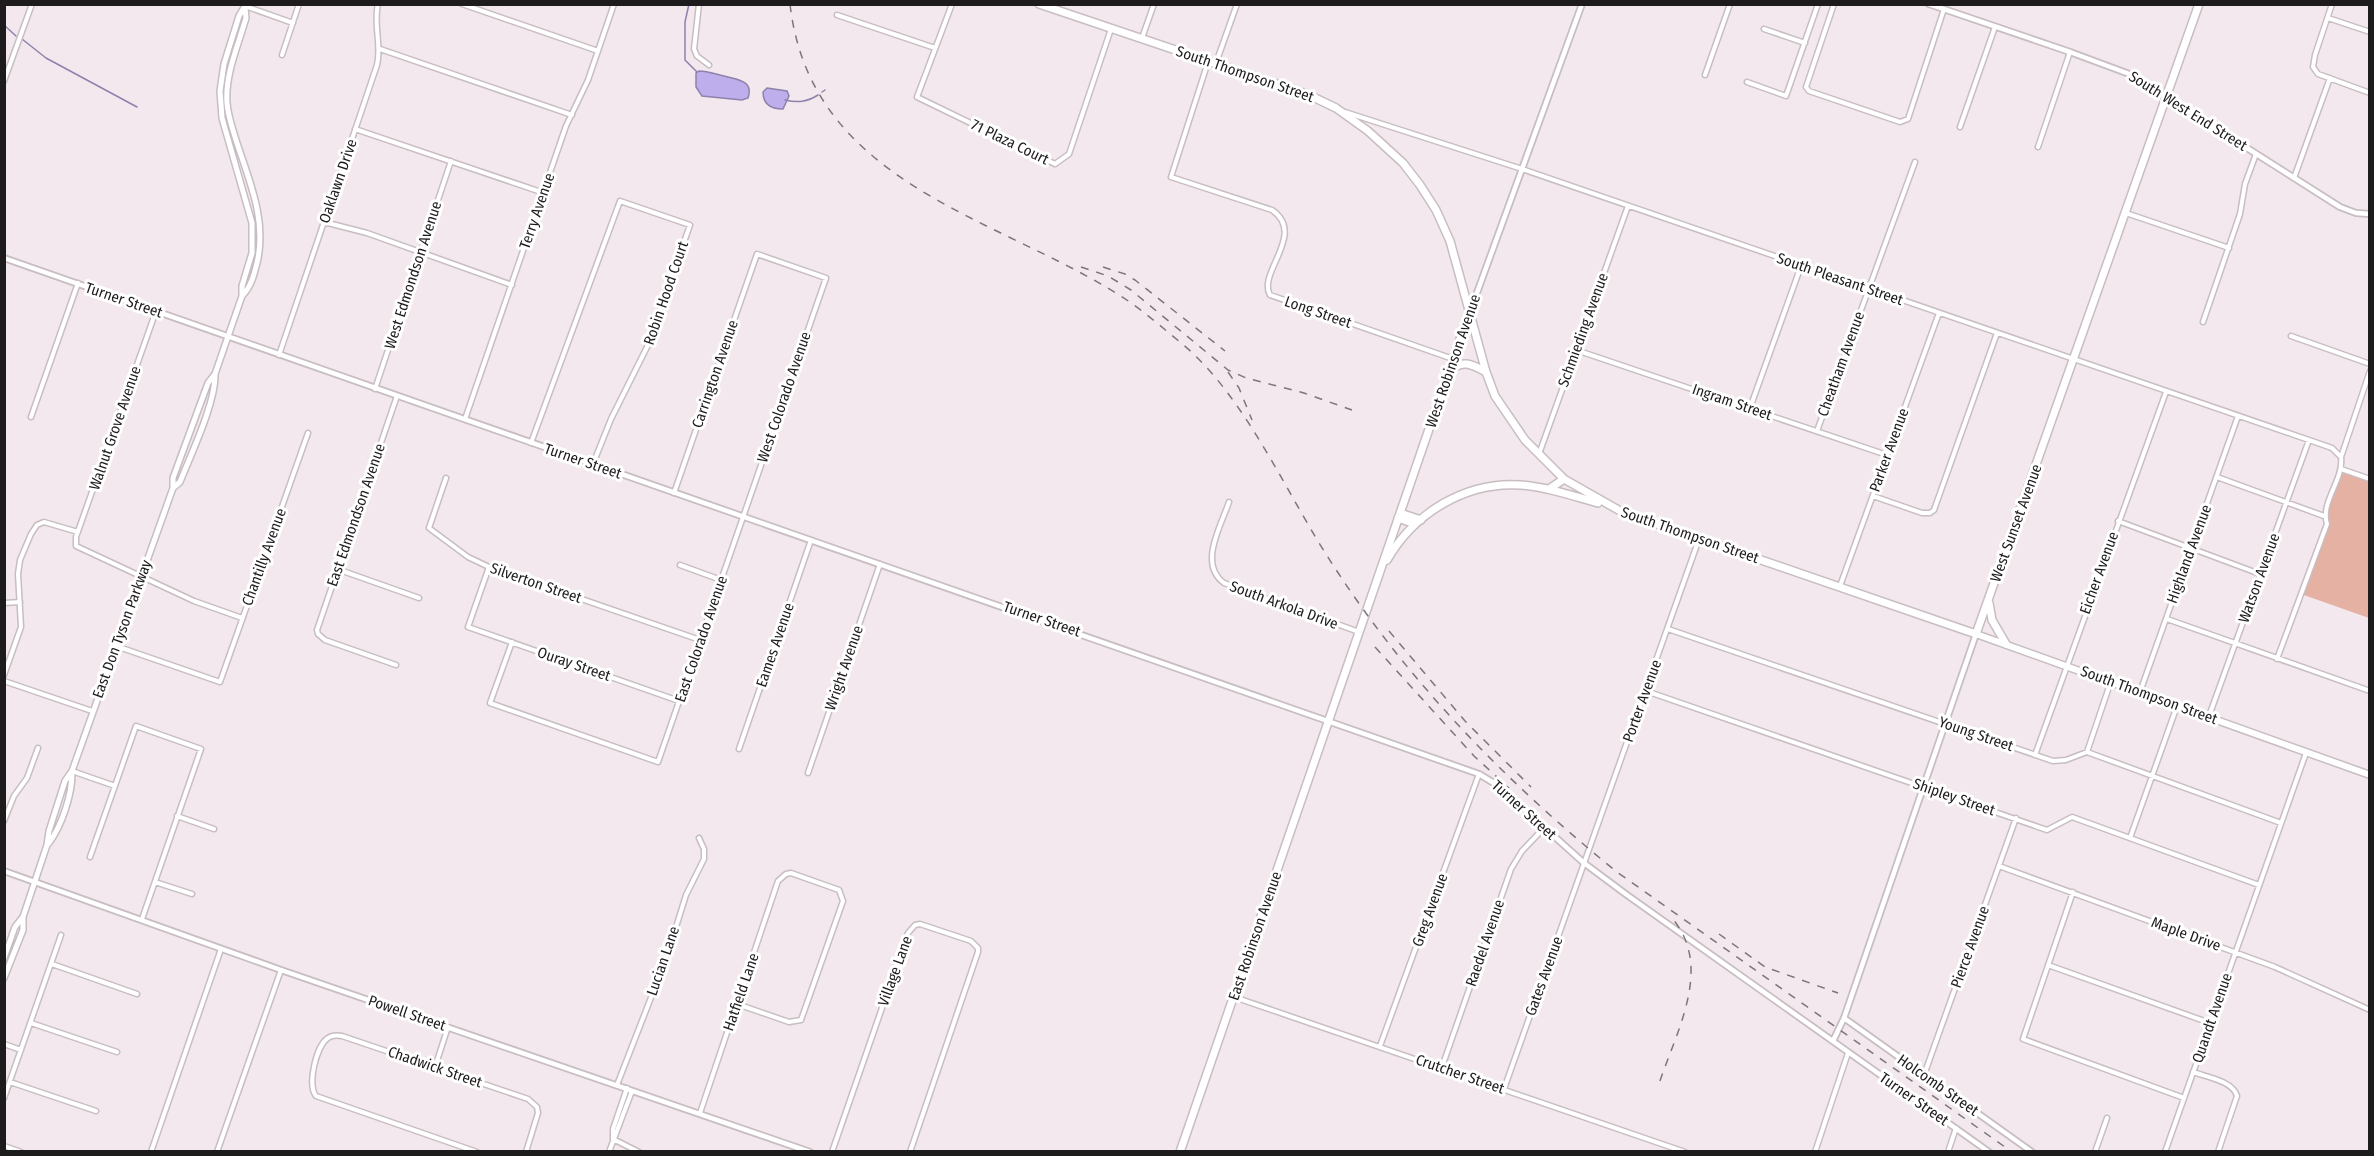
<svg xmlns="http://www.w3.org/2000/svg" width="2374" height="1156" font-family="'Fira Sans Condensed',sans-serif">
  <rect width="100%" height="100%" fill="#f2e8ed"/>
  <!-- green -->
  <path fill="#e4b1a2" d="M2341,469L2369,479V618L2301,594L2327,524L2324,516Z"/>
  <!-- water -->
  <path fill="#beaeeb" stroke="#8e82ad" stroke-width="1.5" d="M699,71C708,71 715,74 724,76C737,80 754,80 748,98L742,100L702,96L696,87V73Z
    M767,88L787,91L789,96L783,109C771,109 763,105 763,92Z"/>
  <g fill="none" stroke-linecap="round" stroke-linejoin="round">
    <!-- stream -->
    <path stroke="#8e82ad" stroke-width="1.5" d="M689,4L685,22V60L697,72
      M4,25L16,36
      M22,39L46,58L137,107
      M822,92L825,90
      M785,100C798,103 807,102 818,95"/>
    <defs>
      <path id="minor" d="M462,4L598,51
        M699,4L694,49L697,56L709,65
        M952,4L917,97L1055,164L1069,154L1111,29
        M1834,4L1806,87L1809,91L1900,122L1908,119L1944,9
        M2332,4L2315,55L2313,67L2318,74L2370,93
        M245,6L293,23
        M837,15L935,48
        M2328,18L2370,32
        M1764,29L1805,43
        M1142,38L1154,4
        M380,49L572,115
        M282,55L299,4
        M1208,62L1171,177L1272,210C1307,234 1257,273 1270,295L1453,359
        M1216,63L1237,4
        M1705,75L1730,4
        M4,81L32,4
        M1747,82L1786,96L1818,4
        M1345,112L1522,169L2309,440L2332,448L2341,457
        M1960,127L1995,27
        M355,129L544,193
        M2038,147L2070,52
        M2294,178L2330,78
        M2126,213L2229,248
        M324,222L367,233L512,285
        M156,311L76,537V546L194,601L242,618
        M2203,322L2240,214L2245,184L2256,154
        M2291,336L2370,364
        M1576,350L1887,455
        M279,355L377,65C382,45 373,25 378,4
        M375,389L451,161
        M1750,408L1801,266
        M31,417L78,283
        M465,419L566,126L588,80L614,4
        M1817,431L1915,162
        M531,443L620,201L690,225L648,345L611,419L593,464
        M1539,454L1628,206
        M2341,469L2370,479
        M2217,477L2324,516
        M446,478L429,528L468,557L489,567L700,640
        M1873,496L1922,513H1930L1934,510L1997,333
        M1229,502C1221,526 1198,564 1224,583L1359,632
        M2118,521L2260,574
        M680,565L721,580
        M489,567L468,627L679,701
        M337,569L419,598
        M1840,586L1939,313
        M4,603L20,602
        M2167,619L2370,691
        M1668,629L2053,761L2066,760L2087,752L2281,823
        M512,642L490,703L658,762L826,278L757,254L674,493
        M116,646L220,682L308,433
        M2277,659L2327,524C2320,502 2344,480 2341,457L2370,371
        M396,665L325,640L318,634L317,630L397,396
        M4,675L21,627L18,574L20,560L31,534L37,525L44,522L78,532
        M4,681L92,711
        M1646,691L2047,830L2072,817L2259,885
        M2140,692L2238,416
        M2209,716L2309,440
        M739,749L811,540
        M2087,752L2111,681
        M2035,755L2166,392
        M72,771L115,786
        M808,773L880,564
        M177,816L214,829
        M4,821L14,796L27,778L38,748
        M2130,838L2177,706
        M90,857L136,726L201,749L142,919
        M1999,866L2275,967L2370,1010
        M155,882L192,894
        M2073,892L2023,1039L2184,1098
        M52,964L137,994
        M2048,965L2210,1023
        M1234,997L1685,1152
        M31,1023L117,1052
        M4,1044L21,1050
        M1380,1046L1479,774
        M435,1067L448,1027
        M1442,1067L1511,869L1522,851L1544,828
        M2193,1072C2207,1077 2233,1081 2237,1096L2218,1152
        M1924,1075L2016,818
        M10,1082L96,1111
        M617,1085L666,959L686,895L704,859V849L699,838
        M1504,1089L1699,539
        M4,1098L61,935
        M700,1113L778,881L786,874L791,873L839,890L843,901L801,1020L789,1022L737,1004
        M613,1138V1129L627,1088
        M613,1139L639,1152
        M4,1146L21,1152
        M151,1152L221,949
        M217,1152L281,970
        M477,1152L316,1096C307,1085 316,1046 328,1038C332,1035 337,1035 342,1036L528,1099L537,1107L538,1113L526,1152
        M609,1152L632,1091
        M832,1152L908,933L915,925L920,924L971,941L978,948V952L910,1152
        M1815,1152L1848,1053
        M1948,1152L1956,1128
        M2095,1152L2107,1118
        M2165,1152L2306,753"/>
      <path id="tertiary" d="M1929,4L2070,52L2132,75L2340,207L2356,213L2370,214
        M4,258L1479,774L1497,785L1584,863L1627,895L1989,1152
        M1470,312L1582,4
        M4,871L281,970L810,1152
        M1844,1018L2032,1152
        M1833,1041L1844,1018L1976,634"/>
      <path id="secondary" d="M242,296C251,287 254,275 257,263C267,221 250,183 237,143C233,130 228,117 227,103C225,74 238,46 246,18L245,8
        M173,488L180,482C191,454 216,402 215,374
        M49,843C62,825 72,795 72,773
        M4,958L15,927L22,918
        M4,978L23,930V917L47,845L49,831L65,781L72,771L173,488V478L208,383L215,374L242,296V286L252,253V223L222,118L220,91L224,64L239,16L246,4"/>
      <path id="primary" d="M1976,634L2370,775"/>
      <path id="trunk" d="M1039,4L1309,95L1336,108L1368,131L1403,163L1420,185L1436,210L1450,241L1486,372L1495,396L1525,440L1564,479L1622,512L1976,634L2199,4
        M1450,372C1461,358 1473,365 1486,372
        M1549,489L1564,479
        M1400,513L1421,520
        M1398,518L1415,524
        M1387,560C1414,513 1466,481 1521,485C1547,487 1573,496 1598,503
        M1989,603L1992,620L2006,644
        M1180,1152L1469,313"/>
    </defs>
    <!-- minor casing -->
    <use href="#minor" stroke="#c7bdc2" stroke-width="7"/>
    <!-- tertiary casing -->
    <use href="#tertiary" stroke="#c7bdc2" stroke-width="8"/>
    <!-- secondary casing -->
    <use href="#secondary" stroke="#c7bdc2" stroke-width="8"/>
    <!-- primary casing -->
    <use href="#primary" stroke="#c7bdc2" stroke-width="9"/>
    <!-- trunk casing -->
    <use href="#trunk" stroke="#c7bdc2" stroke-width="10"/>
    <!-- minor -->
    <use href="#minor" stroke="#fff" stroke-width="4"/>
    <!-- tertiary -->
    <use href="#tertiary" stroke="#fff" stroke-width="4.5"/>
    <!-- secondary -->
    <use href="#secondary" stroke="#fff" stroke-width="5"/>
    <!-- primary -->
    <use href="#primary" stroke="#fff" stroke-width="6"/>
    <!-- trunk -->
    <use href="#trunk" stroke="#fff" stroke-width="7"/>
    <!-- rail -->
    <path stroke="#7c7679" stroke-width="1.5" stroke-dasharray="8 8" stroke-linecap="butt" d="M790,4C810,181 990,215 1116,293C1139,307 1159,325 1180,342C1246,396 1286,494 1333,565C1409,683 1508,784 1617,872L2012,1152
      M1081,267L1108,276L1131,290L1228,370L1246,378L1304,393L1352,410
      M1103,267L1125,274L1135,280L1225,351
      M1228,372L1239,388L1252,420
      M1389,631L1465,721L1531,787
      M1375,647L1474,756L1509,788
      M1719,934L1765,967L1838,993
      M1660,1081C1677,1030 1714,965 1671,917"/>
  </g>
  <g text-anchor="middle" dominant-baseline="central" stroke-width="6" stroke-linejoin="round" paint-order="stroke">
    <!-- street labels -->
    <g font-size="15" fill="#1e1b1c" stroke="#fff">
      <text transform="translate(1245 74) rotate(19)">South Thompson Street</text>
      <text transform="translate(2188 111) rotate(32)">South West End Street</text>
      <text transform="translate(1010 142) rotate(26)">71 Plaza Court</text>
      <text transform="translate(338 181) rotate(-71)">Oaklawn Drive</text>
      <text transform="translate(537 211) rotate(-71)">Terry Avenue</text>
      <text transform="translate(413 275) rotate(-72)">West Edmondson Avenue</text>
      <text transform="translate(1840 279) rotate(19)">South Pleasant Street</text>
      <text transform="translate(666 293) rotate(-71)">Robin Hood Court</text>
      <text transform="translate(124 300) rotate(19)">Turner Street</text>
      <text transform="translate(1318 312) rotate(19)">Long Street</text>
      <text transform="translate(1583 330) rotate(-70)">Schmieding Avenue</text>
      <text transform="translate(1453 361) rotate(-71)">West Robinson Avenue</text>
      <text transform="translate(1841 364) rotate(-70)">Cheatham Avenue</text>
      <text transform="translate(715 374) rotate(-71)">Carrington Avenue</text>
      <text transform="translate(784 397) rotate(-71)">West Colorado Avenue</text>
      <text transform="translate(1732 402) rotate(19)">Ingram Street</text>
      <text transform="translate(115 428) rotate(-71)">Walnut Grove Avenue</text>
      <text transform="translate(1889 450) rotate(-70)">Parker Avenue</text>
      <text transform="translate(583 461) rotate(19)">Turner Street</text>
      <text transform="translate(356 515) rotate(-71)">East Edmondson Avenue</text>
      <text transform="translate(2016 523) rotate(-70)">West Sunset Avenue</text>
      <text transform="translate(1690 535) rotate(19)">South Thompson Street</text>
      <text transform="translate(2189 554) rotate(-70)">Highland Avenue</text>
      <text transform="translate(264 557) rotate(-70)">Chantilly Avenue</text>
      <text transform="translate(2099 573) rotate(-70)">Eicher Avenue</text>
      <text transform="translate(2259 578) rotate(-70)">Watson Avenue</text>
      <text transform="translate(536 583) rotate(19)">Silverton Street</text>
      <text transform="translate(1284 605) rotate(20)">South Arkola Drive</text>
      <text transform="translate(1042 619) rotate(19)">Turner Street</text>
      <text transform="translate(122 629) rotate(-70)">East Don Tyson Parkway</text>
      <text transform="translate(701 639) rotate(-71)">East Colorado Avenue</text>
      <text transform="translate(775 645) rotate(-71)">Eames Avenue</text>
      <text transform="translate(574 664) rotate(19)">Ouray Street</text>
      <text transform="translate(844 668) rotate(-71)">Wright Avenue</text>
      <text transform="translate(2149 695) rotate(20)">South Thompson Street</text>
      <text transform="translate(1642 701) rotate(-70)">Porter Avenue</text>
      <text transform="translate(1976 734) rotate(19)">Young Street</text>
      <text transform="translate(1954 797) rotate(19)">Shipley Street</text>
      <text transform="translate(1524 810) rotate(42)">Turner Street</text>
      <text transform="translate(1430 910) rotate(-70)">Greg Avenue</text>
      <text transform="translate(2186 934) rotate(20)">Maple Drive</text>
      <text transform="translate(1255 936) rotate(-71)">East Robinson Avenue</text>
      <text transform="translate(1485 943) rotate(-71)">Raedel Avenue</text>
      <text transform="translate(1970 947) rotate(-70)">Pierce Avenue</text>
      <text transform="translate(663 961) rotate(-71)">Lucian Lane</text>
      <text transform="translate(895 971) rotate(-70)">Village Lane</text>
      <text transform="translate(1544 976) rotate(-70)">Gates Avenue</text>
      <text transform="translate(741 992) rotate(-71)">Hatfield Lane</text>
      <text transform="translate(407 1013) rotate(19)">Powell Street</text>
      <text transform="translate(2212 1018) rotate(-71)">Quandt Avenue</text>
      <text transform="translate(435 1067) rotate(19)">Chadwick Street</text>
      <text transform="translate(1460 1074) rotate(19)">Crutcher Street</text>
      <text transform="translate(1938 1085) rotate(35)">Holcomb Street</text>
      <text transform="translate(1914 1099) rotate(35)">Turner Street</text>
    </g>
  </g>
  <!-- border -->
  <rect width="2374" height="1156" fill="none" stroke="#1e1b1c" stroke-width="12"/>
</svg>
